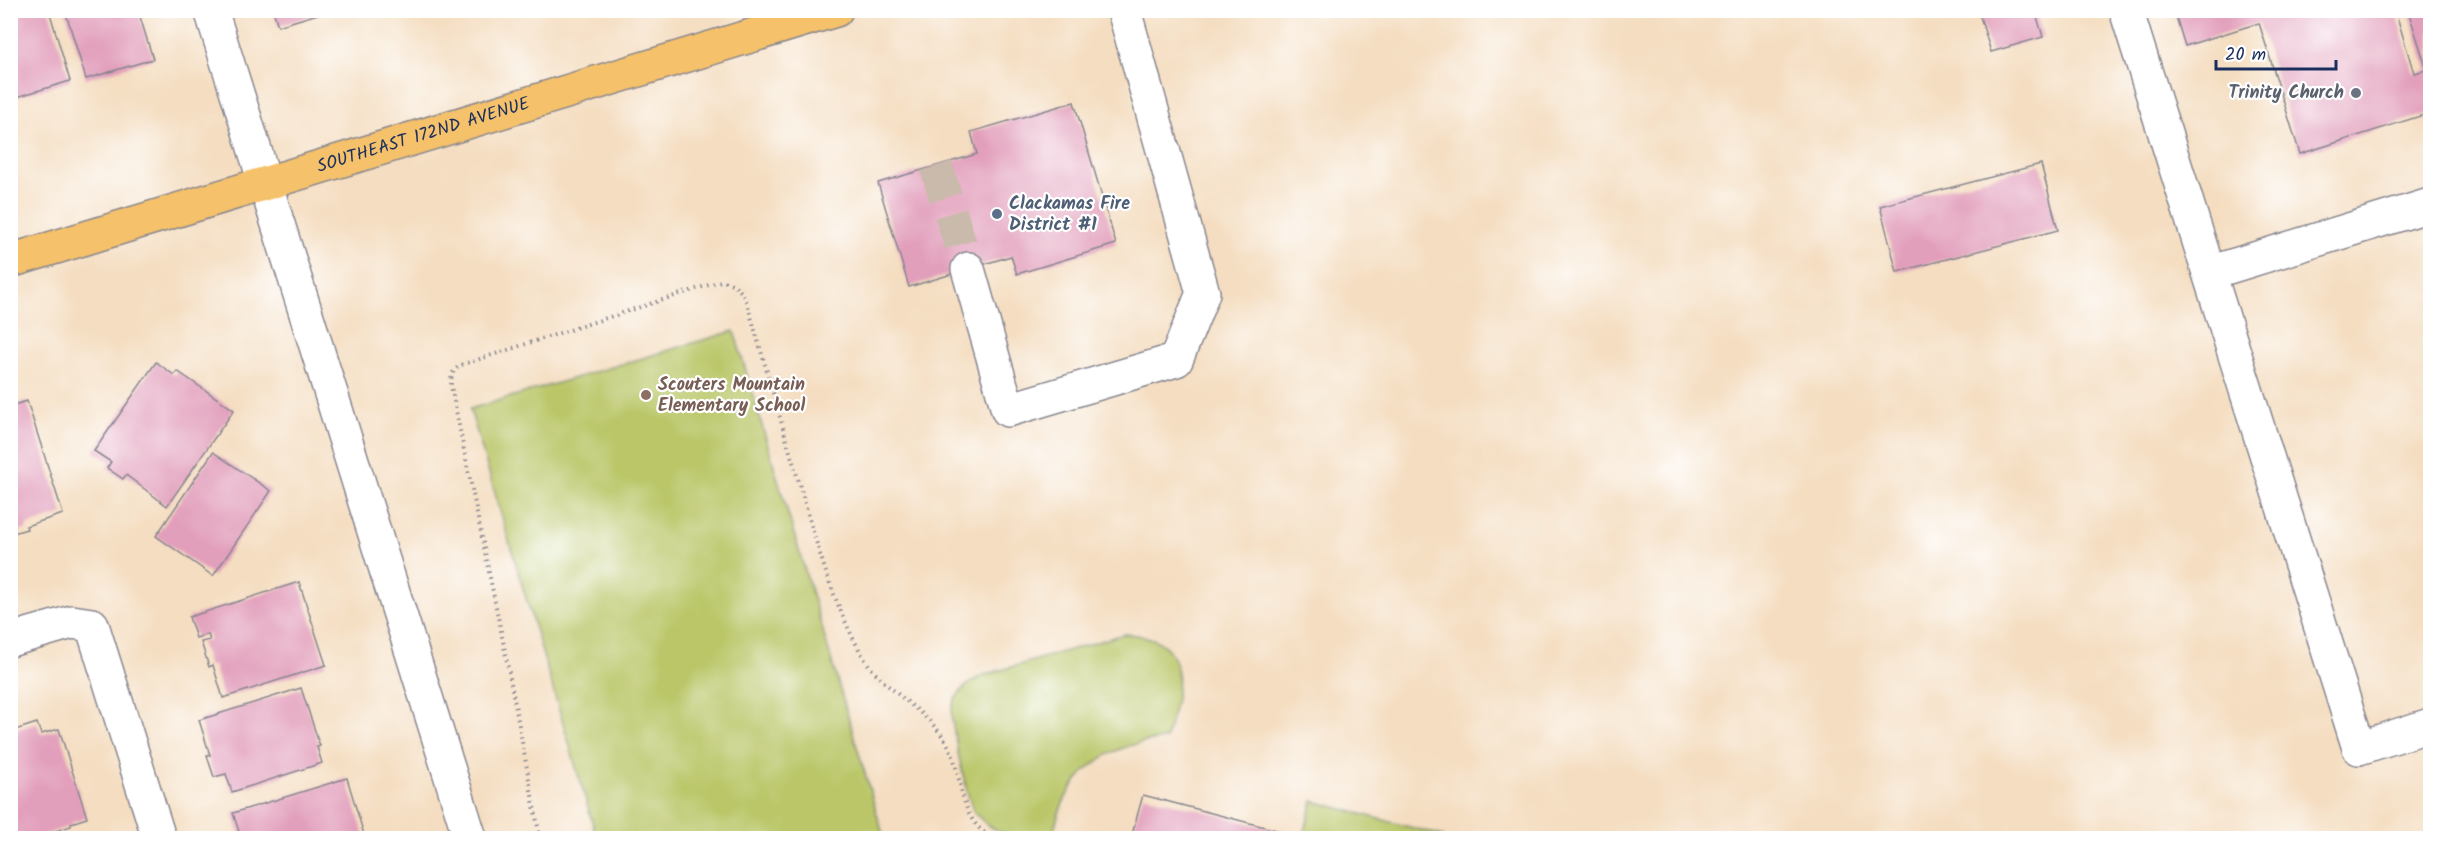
<svg xmlns="http://www.w3.org/2000/svg" width="2441" height="849" font-family="Kalam,sans-serif">
  <rect width="100%" height="100%" fill="#fff"/>
  <filter id="ink" filterUnits="userSpaceOnUse"><feTurbulence type="fractalNoise" baseFrequency=".0167" numOctaves="2"/><feDisplacementMap in="SourceGraphic" scale="12" xChannelSelector="R" yChannelSelector="G"/><feConvolveMatrix kernelMatrix="1 2 1 2 8 2 1 2 1" color-interpolation-filters="sRGB"/></filter>
  <filter id="wash" filterUnits="userSpaceOnUse"><feTurbulence type="fractalNoise" baseFrequency=".008" numOctaves="4" result="noise"/><feDisplacementMap in="SourceGraphic" scale="24" xChannelSelector="R" yChannelSelector="G"/><feGaussianBlur stdDeviation="1.35" result="paint"/><feColorMatrix in="noise" values="0 0 0 0 0 0 0 0 0 0 0 0 0 0 0 0 0 1.4 0 .05"/><feComposite in="paint" operator="in"/></filter>
  <g filter="url(#wash)">
    <rect width="100%" height="100%" fill="#f4ddc0"/>
    <!-- green -->
    <path fill="#bac668" stroke="#6a7a63" stroke-width="1.5" d="M734,331L884,838H597L470,409Z
      M1124,634C1196,635 1179,693 1166,739C1101,745 1065,775 1052,838C1026,839 1002,839 982,820C980,818 977,816 975,814C968,802 950,723 952,710C954,693 968,684 981,676Z
      M1313,801L1443,836L1442,838H1303Z"/>
    <g id="blocks">
      <!-- building -->
      <path fill="#e29fbb" d="M10,10H49L70,81L10,99Z
        M65,10H138L153,59L86,79Z
        M273,10H328V11L278,26Z
        M1978,10H2035L2043,37L1991,52Z
        M2174,10H2395L2414,73L2427,70L2408,10H2430V113L2300,154L2259,23L2185,46Z
        M1074,102L1116,244L1017,274L1011,256L909,287L878,183L977,154L971,132Z
        M2041,164L2058,230L1897,272L1880,206Z
        M156,362L174,375L177,371L234,410L167,506L126,475L123,479L107,468L111,462L94,451Z
        M27,401L63,514L26,526L27,529L10,534V406Z
        M213,452L271,491L213,576L156,536Z
        M299,582L326,665L223,698L213,665L209,667L201,642L210,640L208,634L196,638L189,617Z
        M301,688L320,746L317,747L322,763L232,792L226,774L214,777L207,756L210,755L199,720Z
        M37,723L41,734L59,729L87,818L71,823V826L34,838H13L10,831V735L16,734L15,730Z
        M347,778L365,838H241L233,813Z
        M1143,795L1295,835L1294,838H1131Z"/>
    </g>
  </g>
  <g filter="url(#ink)">
    <use href="#blocks" fill-opacity="0" stroke="#88868f" stroke-width="1.5"/>
    <g fill="none" stroke-linecap="round" stroke-linejoin="round">
      <!-- minor-tunnel -->
      <path stroke="#c9baac" stroke-width="33" stroke-dasharray="33 16" stroke-linecap="butt" d="M936,166L968,269"/>
      <defs>
        <path id="minor" d="M211,10L470,838
          M2126,10L2359,748L2430,725
          M968,269L1008,410L1176,360L1203,293L1124,10
          M2209,273L2430,205
          M10,640L72,622L92,625L159,838"/>
        <g id="major">
          <path id="s1" d="M10,261L836,10"/>
        </g>
      </defs>
      <!-- minor casing -->
      <use href="#minor" stroke="#88868f" stroke-width="36"/>
      <!-- major casing -->
      <use href="#major" stroke="#88868f" stroke-width="36"/>
      <!-- path -->
      <path stroke="#88868f" stroke-width="4" stroke-dasharray="1.5 4.5" stroke-linecap="butt" d="M540,838L505,651L451,386C451,375 452,371 461,365L721,281C736,283 741,290 747,303C765,364 782,425 800,486C816,542 832,601 861,653C881,690 923,706 945,740C966,772 954,820 994,838"/>
      <!-- minor -->
      <use href="#minor" stroke="#fff" stroke-width="33"/>
      <!-- major -->
      <use href="#major" stroke="#f5c16b" stroke-width="33"/>
    </g>
  </g>
  <!-- markers -->
  <circle fill="#6b7280" stroke="#fff" stroke-width="2" cx="2356" cy="93" r="6"/>
  <circle fill="#5c6f8a" stroke="#fff" stroke-width="2" cx="997" cy="214" r="6"/>
  <circle fill="#8d6e63" stroke="#fff" stroke-width="2" cx="646" cy="395" r="6"/>
  <g text-anchor="middle" dominant-baseline="central" stroke-width="4.5" stroke-linejoin="round" paint-order="stroke">
    <!-- worship labels -->
    <g font-size="18" font-weight="bold" fill="#5b616d" stroke="#fff" text-anchor="end">
      <text x="2344" y="93">Trinity Church</text>
    </g>
    <!-- street labels -->
    <g font-size="18" fill="#1b2f5e" stroke="#fff">
      <text stroke="none"><textPath href="#s1" startOffset="432">SOUTHEAST 172ND AVENUE</textPath></text>
    </g>
    <!-- service labels -->
    <g font-size="18" font-weight="bold" fill="#4e5e75" stroke="#fff" text-anchor="start">
      <text x="1009" y="204">Clackamas Fire<tspan x="1009" dy="21">District #1</tspan></text>
    </g>
    <!-- education labels -->
    <g font-size="18" font-weight="bold" fill="#785e54" stroke="#fff" text-anchor="start">
      <text x="658" y="385">Scouters Mountain<tspan x="658" dy="21">Elementary School</tspan></text>
    </g>
  </g>
  <!-- margin -->
  <rect width="2441" height="849" fill="none" stroke="#fff" stroke-width="36"/>
  <!-- scale -->
  <path d="M2216 60v9h120v-9" fill="none" stroke="#1b2f5e" stroke-width="3"/>
  <text x="2225" y="60" font-size="18" fill="#1b2f5e" stroke="#ffffff" stroke-width="4.5" paint-order="stroke">20 m</text>
</svg>
